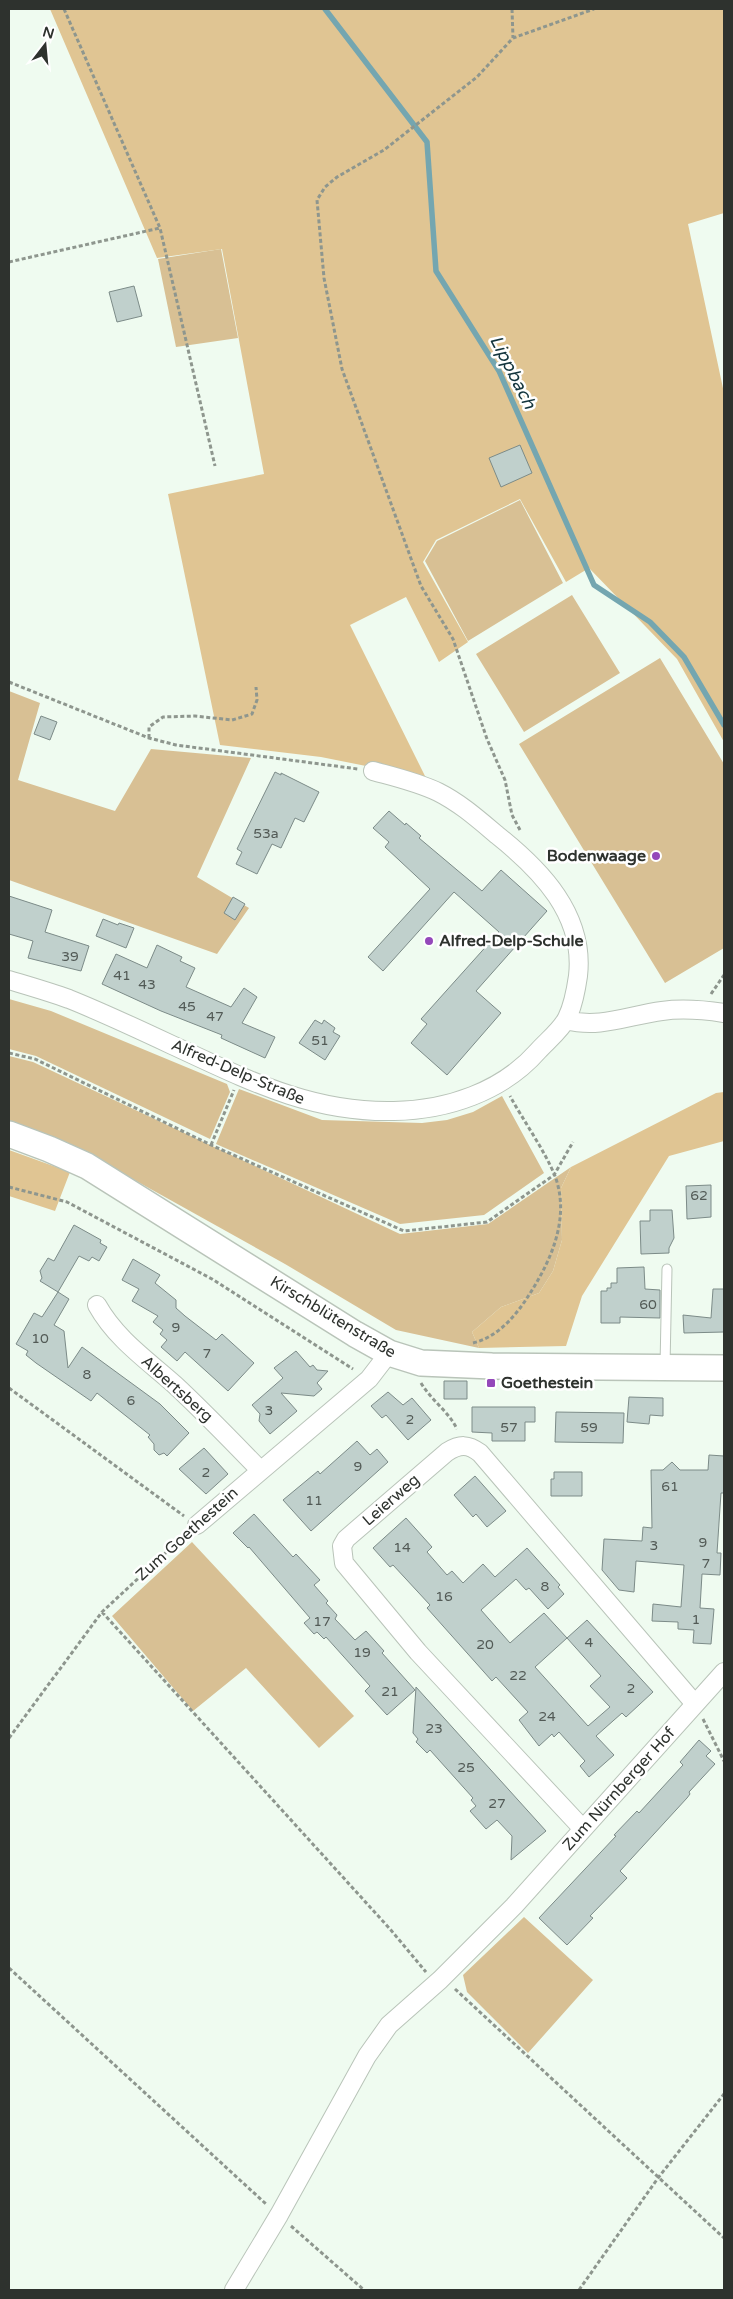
<svg xmlns="http://www.w3.org/2000/svg" width="733" height="2299" font-family="'Varela Round',sans-serif">
  <rect width="100%" height="100%" fill="#effbf0"/>
  <!-- green -->
  <path fill="#d8c094" d="M221,249L238,338L176,347L158,259Z
    M520,500L563,583L468,641L425,561L437,541Z
    M572,595L620,673L524,732L476,654Z
    M660,658L724,764V948L665,983L519,744Z
    M9,691L40,703L18,780L115,811L151,749L251,758L197,877L249,908L217,954L9,880Z
    M9,999L51,1011L227,1084L230,1092L210,1139L36,1056L9,1049Z
    M9,1056L33,1062L400,1234L488,1224L571,1167L561,1188L562,1240L553,1271L539,1293L501,1307L472,1332L479,1348L396,1330L285,1264L68,1143L9,1121Z
    M239,1089L322,1120L422,1123L447,1120L473,1112L502,1096L544,1173L484,1215L400,1224L216,1144Z
    M192,1542L354,1716L319,1748L246,1668L193,1711L112,1616Z
    M524,1917L593,1980L528,2053L467,1992L463,1975Z"/>
  <!-- forest -->
  <path fill="#e0c593" d="M50,9H724V213L688,224L724,393V742L677,659L589,568L566,582L520,499L436,540L423,562L468,642L439,662L406,597L350,625L426,778L321,757L220,745L168,494L264,474L222,249L157,258Z
    M724,1092V1141L669,1156L582,1296L566,1346L479,1348L472,1332L501,1307L539,1293L553,1271L562,1240L561,1188L571,1167L716,1093Z
    M9,1150L70,1172L55,1211L9,1196Z"/>
  <g fill="none" stroke-linecap="round" stroke-linejoin="round">
    <!-- stream -->
    <path stroke="#74a6b0" stroke-width="5.5" d="M325,9L427,142L436,271L499,371L594,585L650,622L684,657L724,725"/>
  </g>
  <!-- building -->
  <path fill="#c0d0cc" stroke="#7c8b88" fill-rule="evenodd" d="M134,286L142,316L117,322L109,292Z
    M520,445L532,473L501,487L489,458Z
    M41,716L57,722L50,740L34,734Z
    M275,772L281,775V773L319,792L304,822L295,818L281,848L272,844L257,874L236,864L242,852L237,849Z
    M389,811L405,825L406,823L421,836L419,838L482,891L501,870L547,911L476,991L501,1013L447,1075L411,1043L427,1024L421,1019L499,932L454,892L383,971L368,957L430,889L385,847L389,842L373,828Z
    M9,896L52,910L45,932L89,946L81,971L28,958L33,941L9,934Z
    M233,897L245,904L235,920L224,913Z
    M103,919L118,925L119,923L134,928L126,948L96,936Z
    M157,945L182,957L180,961L195,968L186,987L231,1007L244,988L257,997L242,1023L275,1037L265,1058L221,1038L222,1035L161,1011L102,984L116,954L147,968Z
    M315,1020L322,1024L324,1020L335,1028L333,1032L340,1036L325,1060L299,1043Z
    M711,1185V1217L687,1219L686,1186Z
    M650,1210H672L674,1238L669,1248V1253L641,1254L640,1221H650Z
    M74,1225L101,1240L100,1243L107,1247L99,1261L92,1257L89,1261L79,1256L58,1292L40,1281L42,1278L40,1271L48,1258L54,1261Z
    M133,1259L160,1275L155,1283L176,1300V1308L185,1316L216,1340L222,1334L254,1363L228,1391L185,1352L177,1361L161,1347L167,1340L160,1334L163,1330L153,1322L158,1316L132,1301L139,1289L122,1280Z
    M644,1267L645,1289L660,1290V1318L620,1317V1323H601V1291H607V1288H611V1283H617V1268Z
    M713,1289H724V1332L684,1333L683,1315L711,1318Z
    M58,1292L69,1299L54,1325L64,1331L68,1368L82,1347L160,1404L189,1433L167,1456L164,1453L159,1455L154,1450V1444L148,1437L150,1435L97,1393L91,1401L36,1363L26,1355L28,1351L16,1344L34,1313L42,1317Z
    M296,1351L310,1367L313,1365L317,1370L328,1371L317,1383L322,1389L314,1396L281,1393L297,1411L270,1434L259,1421L260,1414L252,1405L283,1378L274,1368Z
    M444,1381H467V1399H444Z
    M388,1392L403,1405L412,1398L431,1420L408,1440L386,1415L382,1418L371,1406Z
    M629,1397L663,1398V1416L650,1415L649,1424L627,1422Z
    M472,1407H535V1422H525V1441H492V1433L472,1432Z
    M556,1412L624,1413L623,1443L555,1442Z
    M357,1441L370,1455L377,1449L388,1462L311,1531L283,1500L318,1471L320,1474Z
    M204,1448L228,1474L206,1494L179,1469Z
    M709,1455L724,1456V1493H721L717,1553H721L720,1575L702,1574L700,1608L714,1609L711,1644L693,1643L694,1630L678,1629V1622L652,1621L653,1604L681,1607L684,1565L636,1561L634,1592L619,1590L602,1570L604,1539L642,1541L643,1527L652,1528L651,1470H663L672,1462L680,1470H708Z
    M554,1472H582V1496H551V1479H554Z
    M475,1476L506,1511L487,1527L476,1514L473,1517L454,1495Z
    M254,1514L293,1557L296,1554L320,1580L314,1585L328,1601L326,1603L337,1615L335,1619L355,1640L366,1631L384,1651L382,1653L415,1690L387,1715L365,1691L370,1686L326,1637L324,1639L317,1632L314,1634L304,1623L310,1618L249,1547L248,1548L233,1533Z
    M406,1518L432,1547L427,1552L447,1575L452,1571L463,1583L483,1564L495,1577L527,1548L560,1585L558,1587L564,1594L548,1609L529,1588L526,1590L516,1579L481,1610L510,1643L544,1613L567,1638L587,1620L653,1692L626,1717L622,1713L596,1736L614,1755L589,1777L580,1766L585,1761L559,1732L554,1737L552,1734L539,1746L519,1720L528,1712L496,1677L492,1681L427,1608L430,1605L393,1565L390,1567L373,1548ZM567,1638L601,1676L590,1686L610,1707L588,1726L535,1667Z
    M416,1687L546,1831L511,1860L512,1836L497,1820L486,1829L470,1811L476,1806L471,1800L473,1798L430,1750L427,1753L416,1742L418,1739L413,1733Z
    M699,1740L711,1751L706,1756L715,1764L689,1792L690,1794L687,1798L620,1871L627,1878L590,1916L593,1918L567,1945L539,1918L616,1836L614,1835L637,1811L639,1813L683,1765L680,1762Z"/>
  <g fill="none" stroke-linecap="round" stroke-linejoin="round">
    <defs>
      <path id="service" d="M665,1366L667,1269"/>
      <path id="minor" d="M9,980C29,986 50,992 69,999C104,1013 138,1029 172,1045C246,1079 310,1113 394,1111C447,1110 502,1092 538,1051C547,1041 561,1030 567,1018C573,1006 576,990 578,976C585,915 541,870 497,835C478,819 460,803 438,792C417,782 395,777 373,771
        M567,1020C599,1029 630,1015 662,1011C683,1008 704,1010 724,1013
        M97,1305C116,1339 147,1360 175,1385C204,1412 232,1441 260,1470
        M197,1525L369,1379L389,1353
        M583,1829L418,1652L344,1563L342,1546L346,1539L447,1452C460,1444 468,1444 480,1453L695,1704
        M234,2290L279,2215L367,2056L389,2025L440,1980L514,1906L724,1672"/>
      <path id="secondary" d="M9,1134L49,1149L87,1166L355,1334L389,1353L421,1363L492,1366L724,1368"/>
    </defs>
    <!-- service casing -->
    <use href="#service" stroke="#b9c4b9" stroke-width="11"/>
    <!-- minor casing -->
    <use href="#minor" stroke="#b9c4b9" stroke-width="20"/>
    <!-- secondary casing -->
    <use href="#secondary" stroke="#b9c4b9" stroke-width="28"/>
    <!-- path -->
    <path stroke="#8e968e" stroke-width="3" stroke-dasharray="4 2.5" stroke-linecap="butt" d="M64,9L160,228L215,466
      M512,9L513,38
      M9,262L160,228
      M9,682L149,738L176,745L358,769
      M149,738V727L163,717L195,716L232,720L252,714L257,700L256,687
      M520,830L512,815L505,780L487,739L453,639L421,586L342,369L324,278L317,200L325,187L337,177L384,150L477,77L513,38L594,9
      M711,994L724,975
      M9,1053L35,1059L211,1145L404,1231L487,1222L554,1175L573,1142
      M211,1145L234,1090
      M9,1187L67,1202L212,1279L353,1369
      M473,1343C497,1337 514,1318 527,1298C550,1263 571,1219 555,1176C545,1151 523,1120 510,1096
      M421,1383C431,1400 449,1412 457,1429
      M9,1388L184,1516
      M102,1612L390,1929L426,1972
      M703,1719L724,1761
      M9,1738L102,1612L185,1535
      M9,1968L266,2204
      M455,1989L724,2238
      M291,2226L364,2290
      M579,2290L658,2178L724,2094"/>
    <!-- service -->
    <use href="#service" stroke="#fff" stroke-width="9"/>
    <!-- minor -->
    <use href="#minor" stroke="#fff" stroke-width="18"/>
    <!-- secondary -->
    <use href="#secondary" stroke="#fff" stroke-width="25"/>
  </g>
  <!-- markers -->
  <g fill="#9448ba" stroke="#fff" stroke-width="2">
    <circle cx="656" cy="856" r="5"/>
    <circle cx="429" cy="941" r="5"/>
    <rect x="486" y="1378" width="10" height="10" rx="2.5"/>
  </g>
  <g text-anchor="middle" dominant-baseline="central" stroke-width="5" stroke-linejoin="round" paint-order="stroke">
    <!-- number labels -->
    <g font-size="14" fill="#525a56">
      <text x="266" y="833">53a</text>
      <text x="70" y="956">39</text>
      <text x="122" y="975">41</text>
      <text x="147" y="984">43</text>
      <text x="187" y="1006">45</text>
      <text x="215" y="1016">47</text>
      <text x="320" y="1040">51</text>
      <text x="699" y="1195">62</text>
      <text x="648" y="1304">60</text>
      <text x="176" y="1327">9</text>
      <text x="40" y="1338">10</text>
      <text x="207" y="1353">7</text>
      <text x="87" y="1374">8</text>
      <text x="131" y="1400">6</text>
      <text x="269" y="1410">3</text>
      <text x="410" y="1419">2</text>
      <text x="509" y="1427">57</text>
      <text x="589" y="1427">59</text>
      <text x="358" y="1466">9</text>
      <text x="206" y="1472">2</text>
      <text x="670" y="1486">61</text>
      <text x="314" y="1500">11</text>
      <text x="703" y="1542">9</text>
      <text x="654" y="1545">3</text>
      <text x="402" y="1547">14</text>
      <text x="706" y="1563">7</text>
      <text x="545" y="1586">8</text>
      <text x="444" y="1596">16</text>
      <text x="696" y="1619">1</text>
      <text x="322" y="1621">17</text>
      <text x="589" y="1642">4</text>
      <text x="485" y="1644">20</text>
      <text x="362" y="1652">19</text>
      <text x="518" y="1675">22</text>
      <text x="631" y="1688">2</text>
      <text x="390" y="1691">21</text>
      <text x="547" y="1716">24</text>
      <text x="434" y="1728">23</text>
      <text x="466" y="1767">25</text>
      <text x="497" y="1803">27</text>
    </g>
    <!-- poi labels -->
    <g font-size="16" font-weight="bold" fill="#2e322e" stroke="#fff" text-anchor="start">
      <text x="646" y="856" text-anchor="end">Bodenwaage</text>
      <text x="439" y="941">Alfred-Delp-Schule</text>
      <text x="501" y="1383">Goethestein</text>
    </g>
    <!-- street labels -->
    <g font-size="16" fill="#2e322e" stroke="#fff">
      <text transform="translate(238 1072) rotate(23)">Alfred-Delp-Straße</text>
      <text transform="translate(333 1317) rotate(31)">Kirschblütenstraße</text>
      <text transform="translate(177 1389) rotate(42)">Albertsberg</text>
      <text transform="translate(391 1500) rotate(-41)">Leierweg</text>
      <text transform="translate(187 1534) rotate(-42)">Zum Goethestein</text>
      <text transform="translate(619 1789) rotate(-48)">Zum Nürnberger Hof</text>
    </g>
    <!-- water labels -->
    <g font-size="18" font-style="italic" fill="#14353d" stroke="#fff">
      <text transform="translate(513 372) rotate(63)">Lippbach</text>
    </g>
  </g>
  <!-- border -->
  <rect width="733" height="2299" fill="none" stroke="#2e322e" stroke-width="20"/>
  <!-- north arrow -->
  <g transform="translate(45 45) rotate(16)" stroke="#ffffff" stroke-width="4" paint-order="stroke">
  <path d="M0-4L9 19L0 12L-9 19Z" fill="#2e322e"/>
  <text y="-8" font-size="14" font-weight="bold" text-anchor="middle" fill="#2e322e">N</text>
  </g>
</svg>
